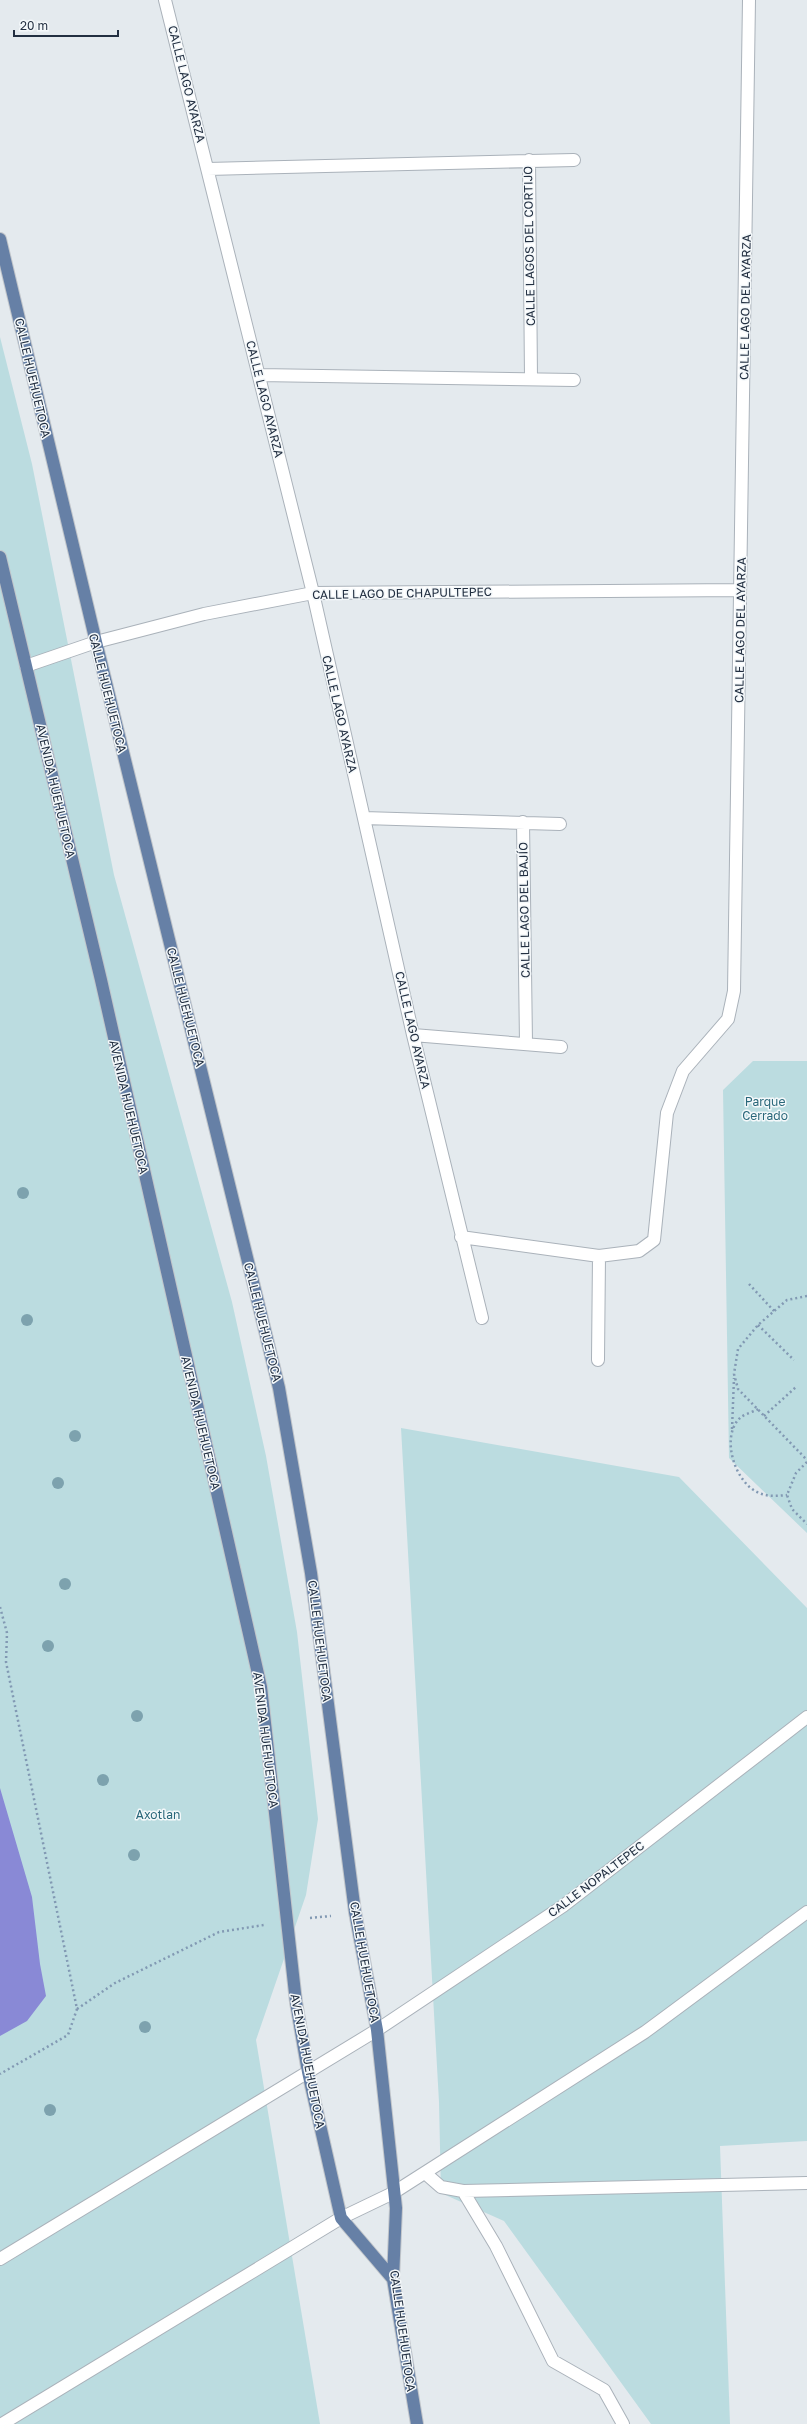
<svg xmlns="http://www.w3.org/2000/svg" width="807" height="2424" font-family="'Golos Text',sans-serif">
  <rect width="100%" height="100%" fill="#e4eaee"/>
  <!-- green -->
  <path fill="#bbdce0" d="M0,337L32,464L114,875L232,1302L266,1456L297,1632L318,1819L306,1895L256,2040L320,2424H0Z
    M753,1061H807V1533L729,1458L723,1090Z
    M401,1428L679,1477L807,1608V2141L720,2146L730,2424H651L504,2221L441,2193L439,2102Z"/>
  <!-- water -->
  <path fill="#8989d6" d="M0,1788L32,1897L40,1964L46,1996L27,2021L0,2036Z"/>
  <g fill="none" stroke-linecap="round" stroke-linejoin="round">
    <defs>
      <path id="minor" d="M165,0L313,593L413,1035L482,1318
        M529,160L531,378
        M208,169L574,160
        M259,375L574,380
        M26,666L96,642L204,614L313,593L740,590
        M364,818L560,824
        M523,822L526,1043
        M413,1035L561,1047
        M461,1237L599,1256L639,1251L654,1240L667,1113L683,1071L728,1019L734,991L749,0
        M598,1360L599,1256
        M425,2173L441,2187L463,2191L807,2183
        M463,2191L496,2246L553,2361L604,2390L623,2424
        M0,2259L377,2030L563,1906L807,1717
        M2,2424L341,2218L393,2193L645,2032L807,1912"/>
      <path id="major" d="M0,239L96,642L279,1388L311,1573L355,1912L377,2030L396,2208L393,2279L417,2424
        M0,557L101,980L261,1687L296,2002L308,2072L341,2218L393,2279"/>
    </defs>
    <!-- minor casing -->
    <use href="#minor" stroke="#aab2ba" stroke-width="14"/>
    <!-- major casing -->
    <use href="#major" stroke="#c1c5ca" stroke-width="14"/>
    <!-- path -->
    <path stroke="#8299b3" stroke-width="2.5" stroke-dasharray="2 3" stroke-linecap="butt" d="M749,1284L774,1311
      M807,1296L787,1300L758,1325L738,1349L734,1374L738,1389L807,1460
      M758,1325L794,1360
      M758,1409C753,1412 745,1414 741,1417C720,1435 734,1481 757,1492C766,1497 777,1496 787,1495
      M764,1416L796,1387
      M732,1429L734,1378
      M807,1462L796,1473L787,1495L792,1509L807,1524
      M0,1607L7,1633L6,1662L77,2009L68,2035L0,2074
      M310,1918L331,1916
      M77,2009L115,1983L219,1932L264,1925"/>
    <!-- minor -->
    <use href="#minor" stroke="#fff" stroke-width="12"/>
    <!-- major -->
    <use href="#major" stroke="#6680a6" stroke-width="12"/>
  </g>
  <!-- trees -->
  <g fill="#7da2ae">
    <circle cx="23" cy="1193" r="6"/>
    <circle cx="27" cy="1320" r="6"/>
    <circle cx="75" cy="1436" r="6"/>
    <circle cx="58" cy="1483" r="6"/>
    <circle cx="65" cy="1584" r="6"/>
    <circle cx="48" cy="1646" r="6"/>
    <circle cx="137" cy="1716" r="6"/>
    <circle cx="103" cy="1780" r="6"/>
    <circle cx="134" cy="1855" r="6"/>
    <circle cx="145" cy="2027" r="6"/>
    <circle cx="50" cy="2110" r="6"/>
  </g>
  <g text-anchor="middle" dominant-baseline="central" stroke-width="3" stroke-linejoin="round" paint-order="stroke">
    <!-- street labels -->
    <g font-size="12" fill="#222f41" stroke="#f4f8fa">
      <text transform="translate(187 84) rotate(76)">CALLE LAGO AYARZA</text>
      <text transform="translate(529 246) rotate(-91)">CALLE LAGOS DEL CORTIJO</text>
      <text transform="translate(745 307) rotate(-89)">CALLE LAGO DEL AYARZA</text>
      <text transform="translate(33 378) rotate(77)">CALLE HUEHUETOCA</text>
      <text transform="translate(265 399) rotate(76)">CALLE LAGO AYARZA</text>
      <text transform="translate(402 593) rotate(-1)">CALLE LAGO DE CHAPULTEPEC</text>
      <text transform="translate(740 630) rotate(-89)">CALLE LAGO DEL AYARZA</text>
      <text transform="translate(108 693) rotate(76)">CALLE HUEHUETOCA</text>
      <text transform="translate(340 714) rotate(77)">CALLE LAGO AYARZA</text>
      <text transform="translate(56 791) rotate(77)">AVENIDA HUEHUETOCA</text>
      <text transform="translate(524 910) rotate(-91)">CALLE LAGO DEL BAJÍO</text>
      <text transform="translate(186 1007) rotate(76)">CALLE HUEHUETOCA</text>
      <text transform="translate(413 1030) rotate(77)">CALLE LAGO AYARZA</text>
      <text transform="translate(129 1107) rotate(77)">AVENIDA HUEHUETOCA</text>
      <text transform="translate(263 1322) rotate(76)">CALLE HUEHUETOCA</text>
      <text transform="translate(201 1423) rotate(77)">AVENIDA HUEHUETOCA</text>
      <text transform="translate(320 1641) rotate(83)">CALLE HUEHUETOCA</text>
      <text transform="translate(266 1740) rotate(83)">AVENIDA HUEHUETOCA</text>
      <text transform="translate(596 1879) rotate(-37)">CALLE NOPALTEPEC</text>
      <text transform="translate(365 1962) rotate(80)">CALLE HUEHUETOCA</text>
      <text transform="translate(308 2061) rotate(79)">AVENIDA HUEHUETOCA</text>
      <text transform="translate(403 2331) rotate(82)">CALLE HUEHUETOCA</text>
    </g>
    <!-- park labels -->
    <g font-size="12" fill="#29677a" stroke="#f4f8fa">
      <text x="765" y="1101">Parque<tspan x="765" dy="14">Cerrado</tspan></text>
      <text x="158" y="1814">Axotlan</text>
    </g>
  </g>
  <!-- scale -->
  <path d="M14 30v6h104v-6" fill="none" stroke="#222f41" stroke-width="2"/>
  <text x="20" y="30" font-size="12" fill="#222f41" stroke="#f4f8fa" stroke-width="3" paint-order="stroke">20 m</text>
</svg>
